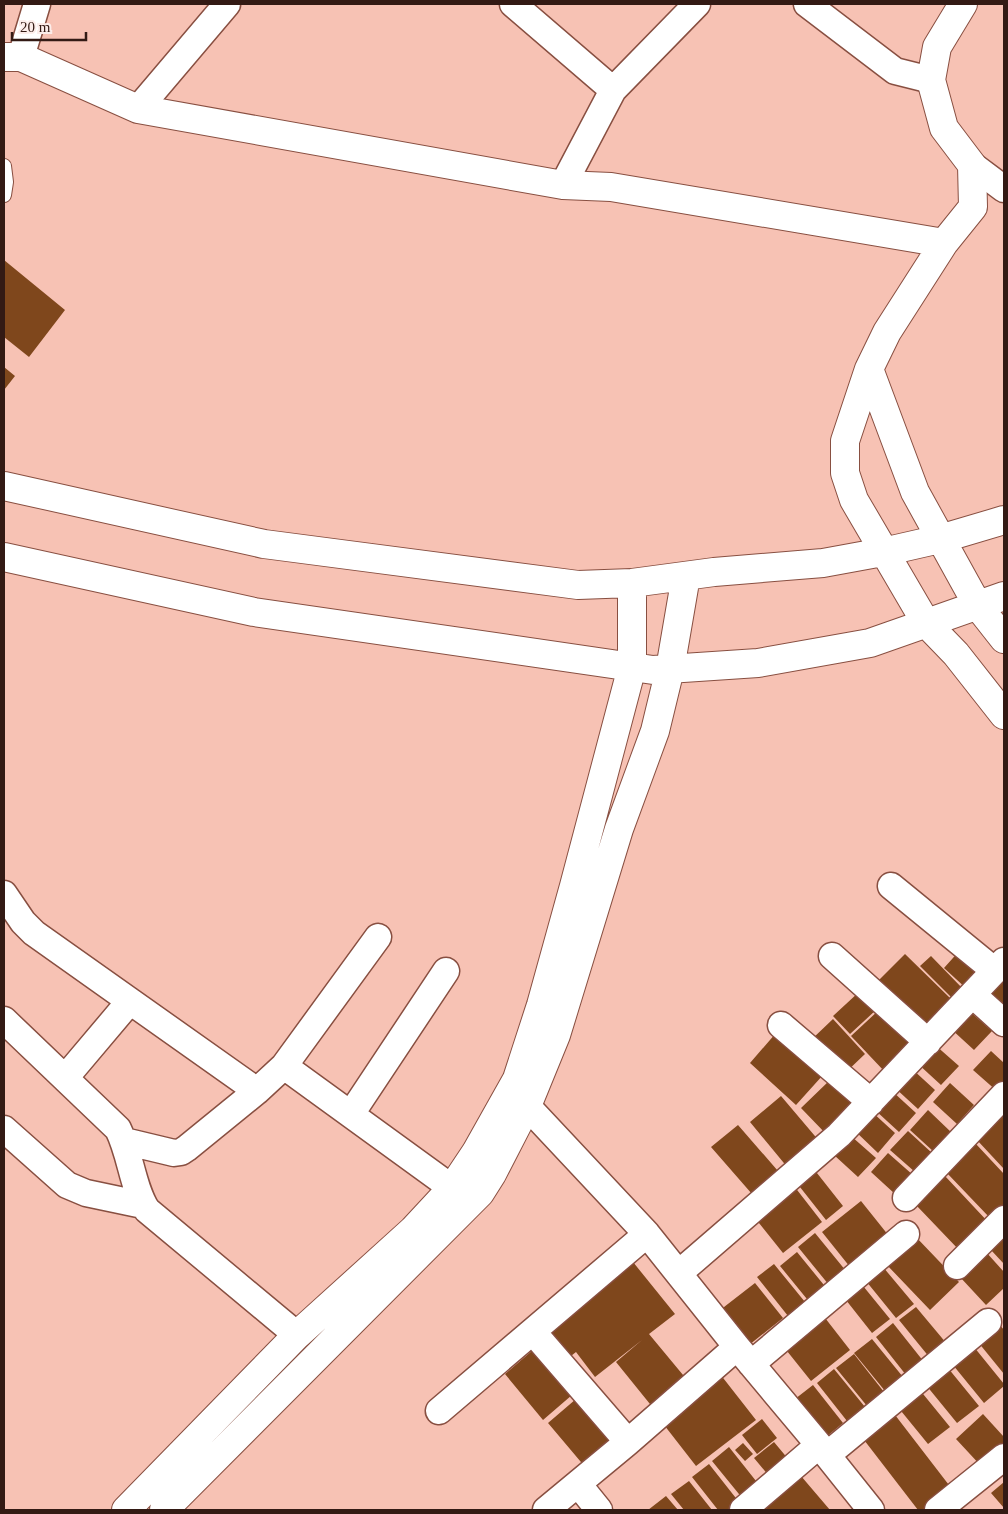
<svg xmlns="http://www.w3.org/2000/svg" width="1008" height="1514" font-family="'Times New Roman',serif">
  <rect width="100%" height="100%" fill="#f7c2b4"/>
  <!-- building -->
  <path fill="#7f471c" d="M4,260L65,310L29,357L4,337Z
    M4,367L15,376L4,390Z
    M961,949L986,971L968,990L944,968Z
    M905,954L951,999L922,1029L875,984Z
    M931,956L964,990L954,1000L920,966Z
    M1004,974V1018L981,996Z
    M859,992L876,1010L850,1034L833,1016Z
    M880,1009L914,1045L885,1072L851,1036Z
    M967,1009L992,1031L974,1050L950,1028Z
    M833,1019L865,1054L843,1075L811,1040Z
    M776,1033L823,1075L796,1105L750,1063Z
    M934,1044L959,1066L941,1085L917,1063Z
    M991,1051L1004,1063V1085L998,1092L973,1070Z
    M911,1068L935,1090L918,1109L894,1087Z
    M830,1080L857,1107L828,1136L801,1108Z
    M950,1083L974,1105L957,1124L933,1102Z
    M892,1091L916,1113L899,1132L875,1110Z
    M781,1096L820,1142L788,1168L750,1122Z
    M928,1110L952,1133L934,1152L910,1130Z
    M871,1111L895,1133L878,1153L854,1130Z
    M1004,1115V1169L977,1140Z
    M738,1125L778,1171L752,1194L711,1147Z
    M908,1131L932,1153L915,1172L890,1150Z
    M851,1136L876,1158L858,1177L834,1155Z
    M976,1144L1004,1174V1205L990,1218L946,1172Z
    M888,1153L913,1175L895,1194L871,1172Z
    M813,1168L843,1206L826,1220L796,1182Z
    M945,1176L989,1223L960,1251L916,1205Z
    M794,1186L822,1222L783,1253L755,1218Z
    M861,1201L889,1236L850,1267L822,1232Z
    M815,1233L846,1271L829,1285L798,1247Z
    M915,1236L959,1282L930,1310L886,1264Z
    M1004,1237V1264L991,1250Z
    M797,1252L828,1290L811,1304L780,1266Z
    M986,1252L1004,1272V1288L986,1305L960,1277Z
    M633,1262L675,1314L649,1334L688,1381L654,1409L616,1362L642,1340L595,1377L576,1352L562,1363L541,1335Z
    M774,1264L805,1302L788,1316L757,1277Z
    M883,1267L914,1304L896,1318L866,1281Z
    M859,1281L890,1319L872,1333L842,1295Z
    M755,1283L783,1318L744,1349L715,1314Z
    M916,1307L947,1344L930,1358L899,1320Z
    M822,1314L850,1350L811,1381L783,1346Z
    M893,1323L924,1362L906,1375L876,1337Z
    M1000,1325L1004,1330V1374L978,1342Z
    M872,1339L903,1377L885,1391L854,1353Z
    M974,1347L1004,1384V1386L984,1403L953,1365Z
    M533,1350L572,1395L543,1420L505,1374Z
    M854,1354L884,1392L867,1406L836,1368Z
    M948,1368L979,1406L957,1423L926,1385Z
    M834,1369L865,1407L847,1421L817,1383Z
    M720,1374L756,1420L696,1466L661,1421Z
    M813,1385L843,1423L826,1437L795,1399Z
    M919,1389L950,1427L928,1444L897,1406Z
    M576,1399L615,1444L586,1468L548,1423Z
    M892,1411L952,1489L925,1510H918L861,1436Z
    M983,1414L1004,1437V1446L982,1467L956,1439Z
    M762,1419L777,1438L757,1454L742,1435Z
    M774,1442L789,1460L769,1476L754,1458Z
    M743,1443L753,1454L745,1461L735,1450Z
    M729,1447L760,1486L743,1499L712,1461Z
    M709,1464L739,1502L729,1510H718L692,1477Z
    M801,1476L830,1510H761Z
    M689,1481L712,1510H684L671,1494Z
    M1004,1482V1508L991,1493Z
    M666,1496L678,1510H648Z"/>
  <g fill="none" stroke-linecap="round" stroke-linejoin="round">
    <defs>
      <path id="lane" d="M4,166L6,182L4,195"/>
      <path id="street" d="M513,4L613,90
        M807,4L895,71L931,80
        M21,57L37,4
        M138,109L227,4
        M972,165L1004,189
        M563,185L613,90L697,4
        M891,886L995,971
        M4,894L23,922L34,933L257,1091
        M832,956L928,1042
        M973,995L1004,1023
        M4,1020L118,1129C131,1155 132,1186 147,1210L297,1335
        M781,1025L871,1102
        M284,1066L452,1188
        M65,1078L130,1001
        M527,1106L647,1234L737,1347L819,1445L871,1510
        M351,1114L446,971
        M4,1129L67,1185L86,1193L143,1205
        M124,1141L174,1153L181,1152L187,1148L257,1091L284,1066L378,937
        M906,1198L1004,1095
        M957,1266L1004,1219
        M679,1273L839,1135L1004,961
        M533,1332L628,1442
        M751,1364L906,1234
        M439,1411L647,1234
        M827,1455L988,1322
        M578,1484L599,1510
        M546,1510L628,1442L737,1347
        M743,1510L819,1445
        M938,1510L1004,1457"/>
      <path id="secondary" d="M963,4L937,47L931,80L944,128L972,165L973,207L944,243L887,332L869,369L845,441V473L854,500L926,623L956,654L1004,715
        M4,57H21L138,109L563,185L611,187L944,243
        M869,369L915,492L978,606L1004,639
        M4,486L264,544L578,585L632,583L714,572L823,563L883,552L940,539L1004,520
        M4,557L254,612L653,670L758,663L870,643L1004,596
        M126,1510L297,1335L413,1230L452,1188L476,1152L517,1079L541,1005L574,886L632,667V583
        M164,1510L480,1193L492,1174L527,1106L556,1035L619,829L655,731L670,669L686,576"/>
    </defs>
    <!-- lane casing -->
    <use href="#lane" stroke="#884f41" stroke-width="16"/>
    <!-- street casing -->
    <use href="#street" stroke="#884f41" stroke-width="29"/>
    <!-- secondary casing -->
    <use href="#secondary" stroke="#884f41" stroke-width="30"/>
    <!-- lane -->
    <use href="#lane" stroke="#fff" stroke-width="14"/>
    <!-- street -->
    <use href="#street" stroke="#fff" stroke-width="26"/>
    <!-- secondary -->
    <use href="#secondary" stroke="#fff" stroke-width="28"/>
  </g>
  <!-- border -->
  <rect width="1008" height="1514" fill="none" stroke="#331a14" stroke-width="10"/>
  <!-- scale -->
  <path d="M12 32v8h74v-8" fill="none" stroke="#331a14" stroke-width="2.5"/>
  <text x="20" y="32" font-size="15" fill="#331a14" stroke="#fcedea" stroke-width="4" paint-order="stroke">20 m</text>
</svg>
